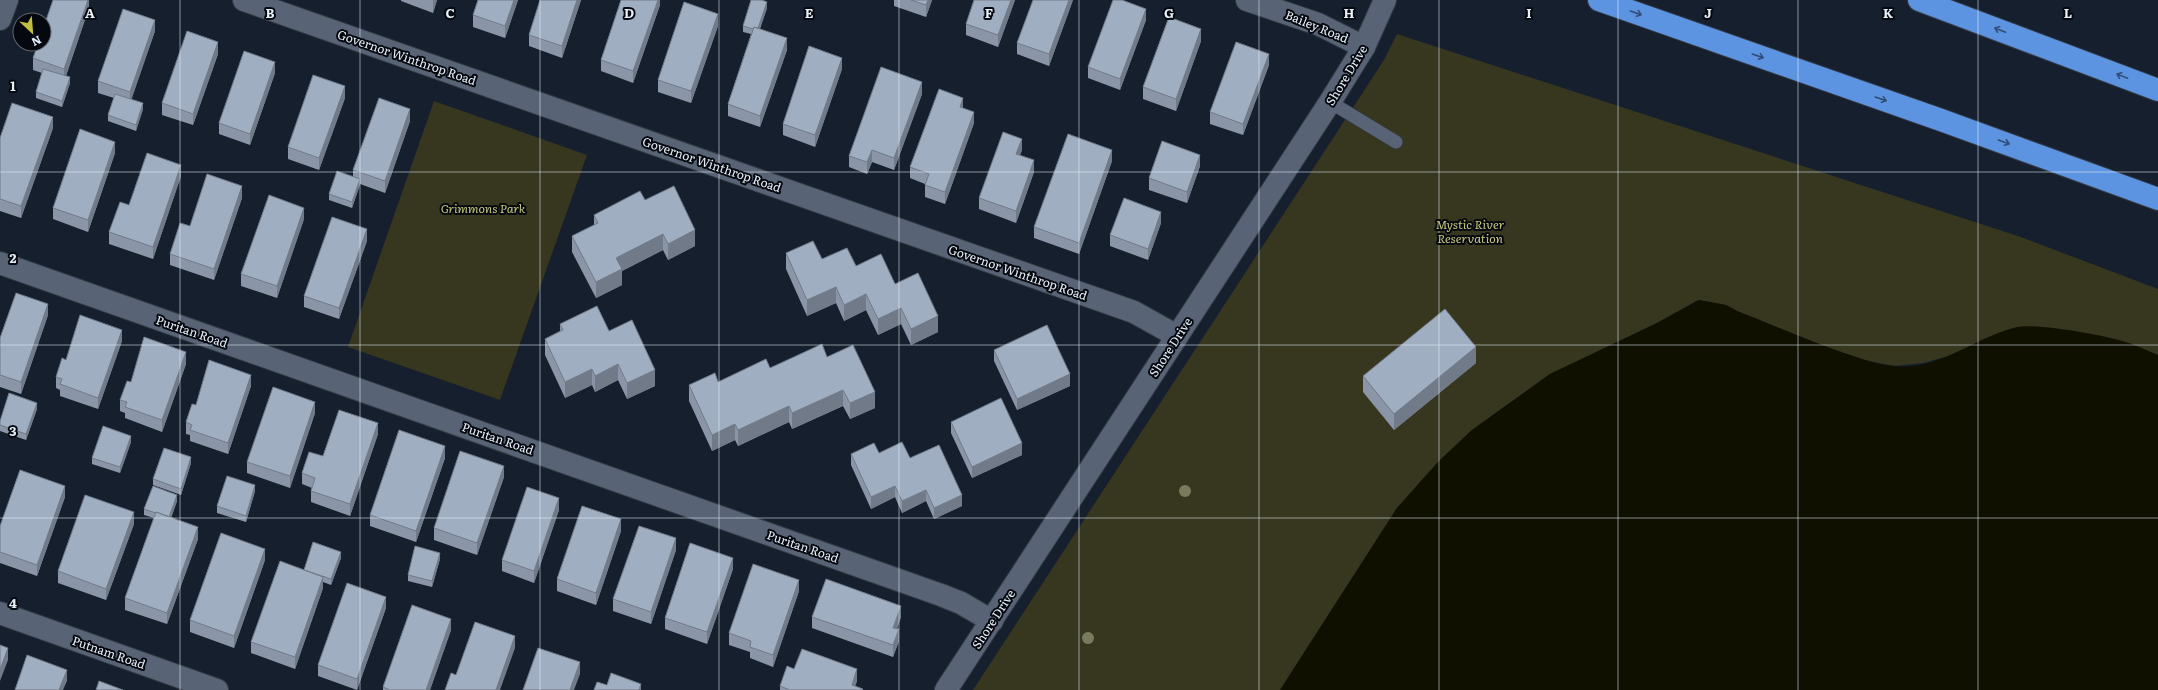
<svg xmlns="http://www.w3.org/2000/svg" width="2158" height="690" font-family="Literata,serif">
  <rect width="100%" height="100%" fill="#151f2e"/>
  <!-- green -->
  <path fill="#37361f" d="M1397,34L2021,237L2158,289V355L2122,341L1986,338L1952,355L1923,363L1894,366L1864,360L1824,346L1737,311L1726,305L1698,300L1657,323L1550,374L1472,430L1439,461L1397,508L1280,690H973L1384,60Z
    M434,101L587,155L500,400L348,347Z"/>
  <!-- water -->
  <path fill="#101000" d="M1699,300L1726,305L1737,311C1773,325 1808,341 1844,353C1860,358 1877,365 1894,366C1938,371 1976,337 2017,327C2034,323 2103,335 2122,341C2134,344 2146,350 2158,355V690H1280L1397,508L1439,461L1472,430L1550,374L1657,323Z"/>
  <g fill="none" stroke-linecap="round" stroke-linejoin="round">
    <defs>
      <path id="service" d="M1330,102L1396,142"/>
      <path id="minor" d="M244,0L1134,312L1177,336
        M1247,0L1318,24L1364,47
        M0,19L7,0
        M0,263L941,595L961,603L992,621
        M0,613L217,690"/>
      <path id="tertiary" d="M946,690L1330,102L1364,47L1385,0"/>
      <path id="motorway" d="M1599,0L1941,120L2158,199
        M1919,0L2158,90"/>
    </defs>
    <!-- service casing -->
    <use href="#service" stroke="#353c48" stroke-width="14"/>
    <!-- minor casing -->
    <use href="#minor" stroke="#353c48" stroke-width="24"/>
    <!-- tertiary casing -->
    <use href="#tertiary" stroke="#353c48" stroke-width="24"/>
    <!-- motorway casing -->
    <use href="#motorway" stroke="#353c48" stroke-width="24"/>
    <!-- service -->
    <use href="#service" stroke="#586476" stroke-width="13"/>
    <!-- minor -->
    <use href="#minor" stroke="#586476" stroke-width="22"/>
    <!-- tertiary -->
    <use href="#tertiary" stroke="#586476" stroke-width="22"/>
    <!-- motorway -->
    <use href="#motorway" stroke="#5d94e1" stroke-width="22"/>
  </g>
  <!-- trees -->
  <g fill="#797c5c">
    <circle cx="1185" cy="491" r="6"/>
    <circle cx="1088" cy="638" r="6"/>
  </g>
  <!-- wall -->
  <path fill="#8a96a7" d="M89,0V8L66,76L70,83L62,107L36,98V92L42,73L33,70V58Z
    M401,0H437L433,13L401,1Z
    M478,0H518L505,38L473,27V15Z
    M540,0H581L562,58L529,46V35Z
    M660,0V5L633,83L601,71V60Z
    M894,0H932L926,17L894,6Z
    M1015,0L998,47L966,35V24Z
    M1073,0L1049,66L1017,54V43Z
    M767,8L760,29L787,50L760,127L728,116V104L751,34L743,32V26Z
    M1146,20L1120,90L1088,78V67Z
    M718,26L691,103L658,92V80Z
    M155,31L131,99L143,109L136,131L108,121V115L114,98L98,93V81Z
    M1201,41L1176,111L1143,99V87Z
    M218,54L193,125L162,115V103Z
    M1269,65L1243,135L1210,124V112Z
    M842,69L815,147L783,135V124Z
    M275,73L250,145L219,134V123Z
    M922,94L894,170L872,162L867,174L849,167V156Z
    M345,98L319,170L288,159V147Z
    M963,108L974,123L945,204L925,197V184L910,178V167Z
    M410,121L385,193L360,184L352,208L329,200V194L353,177V170Z
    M53,128L21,218L0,211V138Z
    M1022,150L1020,155L1034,172L1016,223L979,209V198Z
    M115,153L88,232L53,219V208Z
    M1112,161L1079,254L1034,238V227Z
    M1200,166L1187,203L1149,190V178Z
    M181,176L153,259L109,244V232L129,205Z
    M242,198L214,280L170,265V254L190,226Z
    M645,200L695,246L668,260L663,250L622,271V285L596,298L572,252V236L594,225V215Z
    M304,219L277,298L241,286V274Z
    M1161,223L1148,260L1110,246V235Z
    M367,241L339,319L304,307V296Z
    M786,253L856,266L895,284L938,332L911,345L901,324L878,335L866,310L844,321L836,303L807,316L786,269Z
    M48,315L21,394L0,387V338Z
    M560,324L609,331L655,386L627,399L618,380L595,392L592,385L565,398L545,355V339L560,331Z
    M122,341L98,409L60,396V390L56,388V377L66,360Z
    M994,350L1070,386L1017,410L994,361Z
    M827,357L875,408L850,419L843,406L792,429L789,422L738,446L735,440L712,451L689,401V385L718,382L770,368Z
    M1476,363L1394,430L1363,392V376Z
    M186,364L162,432L125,418V413L120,411V400L131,382Z
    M251,386L228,454L190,441V435L186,434V422L196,405Z
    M37,409L26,440L0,431V421Z
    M315,413L290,488L247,473V462Z
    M951,422L1022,455L972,478L951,433Z
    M378,434L350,516L311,502V491L312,488L302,484V473L323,456Z
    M131,442L120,473L92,464V458Z
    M879,453L910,458L962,506L934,519L926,501L902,513L895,497L871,509L851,465V454Z
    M445,458L416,542L370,526V515Z
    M191,463L181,495L153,485V479Z
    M504,477L477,555L434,540V528Z
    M255,491L246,522L217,513V506Z
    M65,497L37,576L0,563V526Z
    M177,501L171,518L198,539L167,624L125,610V598L154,518L144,515V509Z
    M559,510L534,583L502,571V560Z
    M134,524L106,600L58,583V571Z
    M621,531L596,605L557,591V579Z
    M676,550L651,624L613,611V599Z
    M341,558L331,585L323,582V588L295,669L251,653V642L304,570Z
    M440,559L432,587L408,581V575Z
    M265,560L234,648L190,632V620Z
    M733,569L707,644L665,629V618Z
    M799,591L773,667L750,658V652L729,645V633Z
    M386,608L357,690L318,676V665Z
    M812,617H901L897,629L899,641L893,657L812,628Z
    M451,630L430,690H383V687Z
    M794,669L857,681L855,686L863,690H780V686Z"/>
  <!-- shaded-wall -->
  <path fill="#707a88" d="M88,0H89V8L64,81V69Z
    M433,0H437L433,13Z
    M514,0H518L505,38V26Z
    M577,0H581L562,58V46Z
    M658,0H660V5L633,83V71Z
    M928,0H932L926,17V5Z
    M1011,0H1015L998,47V35Z
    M1069,0H1073L1049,66V54Z
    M767,2V8L757,36V30Z
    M1146,9V20L1120,90V79Z
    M718,14V26L691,103V91Z
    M155,20V31L130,104V92Z
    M1201,29V41L1176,111V99Z
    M787,38V50L760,127V116Z
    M218,42V54L193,125V114Z
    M1269,54V65L1243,135V124Z
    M842,58V69L815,147V135Z
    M275,62V73L250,145V134Z
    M70,77V83L62,107V101Z
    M922,82V94L894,170V158Z
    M345,86V98L319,170V158Z
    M963,98V109L960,107Z
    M143,103V109L136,131V125Z
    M410,109V121L385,193V181Z
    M974,112V123L945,204V192Z
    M53,117V128L21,218V206Z
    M1022,139V150L1016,165V154Z
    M115,142V153L88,232V220Z
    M872,150V162L867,174V162Z
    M1112,150V161L1079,254V243Z
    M1200,155V166L1187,203V192Z
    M1034,160V172L1016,223V211Z
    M181,165V176L153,259V247Z
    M360,179V185L352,208V202Z
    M242,186V198L214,280V269Z
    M304,208V219L277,298V286Z
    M1161,212V223L1148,260V249Z
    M367,229V241L339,319V308Z
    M695,230V246L668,260V244Z
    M663,234V250L622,271V285L596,298V282L616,258Z
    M836,287V303L807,316V300Z
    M866,294V310L844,321V305Z
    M48,304V315L21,394V382Z
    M901,308V324L878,335V319Z
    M938,316V332L911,345V329Z
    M122,330V341L98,409V398Z
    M1476,347V363L1394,430V414Z
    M186,352V364L162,432V420Z
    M618,364V380L595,392V376Z
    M592,369V385L565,398V382Z
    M655,370V386L627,399V383Z
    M1070,374V386L1017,410V399Z
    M251,375V386L228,454V443Z
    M843,390V406L792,429V413Z
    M875,392V408L850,419V403Z
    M315,402V413L290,488V476Z
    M37,403V409L26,440V434Z
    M789,406V422L738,446V430Z
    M378,423V434L350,516V504Z
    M735,424V440L712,451V435Z
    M131,436V442L120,473V467Z
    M1022,443V455L972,478V467Z
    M445,446V458L416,542V531Z
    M191,457V463L181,495V489Z
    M504,466V477L477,555V543Z
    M255,485V491L246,522V516Z
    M65,486V497L37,576V565Z
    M895,486V497L871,509V497Z
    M926,490V501L902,513V501Z
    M177,495V501L169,524V518Z
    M962,495V506L934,519V508Z
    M559,498V510L534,583V571Z
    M134,512V524L106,600V589Z
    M621,519V531L596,605V593Z
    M198,527V539L167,624V613Z
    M676,538V550L651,624V612Z
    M265,549V560L234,648V636Z
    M341,552V558L331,585V579Z
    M440,553V559L432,587V581Z
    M733,558V569L707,644V632Z
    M323,577V588L295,669V657Z
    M799,580V591L773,667V655Z
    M386,597V608L357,690V679Z
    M901,606V617L893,639V628Z
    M451,619V630L430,690H426Z
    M899,629V641L893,657V645Z
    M515,636V648L500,690H496Z
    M8,648V660L0,681V670Z
    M580,662V674L574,690H570Z
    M857,669V681L854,690L852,685Z
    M67,670V681L63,690H59Z
    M641,684V690H639Z"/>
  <!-- building -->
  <path fill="#a0aec2" stroke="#707a88" d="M53,0H88L64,69L33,58L38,44H44V26Z
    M478,0H514L505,26L473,15Z
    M540,0H577L562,46L529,35Z
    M621,0H658L633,71L601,60Z
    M751,0H762L767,2L758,28L754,27L753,29L743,26Z
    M911,0H928L926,5Z
    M974,0H1011L998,35L966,24Z
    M1033,0H1069L1049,54L1017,43Z
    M1113,0H1122L1146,9L1120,79L1088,67Z
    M684,2L718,14L691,91L658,80Z
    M123,9L155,20L130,92L98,81Z
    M1169,17L1201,29L1176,99L1143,87Z
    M754,27L787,38L760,116L728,104Z
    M187,31L218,42L193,114L162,103Z
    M1236,42L1269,54L1243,124L1210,112Z
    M809,46L842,58L815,135L783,124Z
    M244,51L275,62L250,134L219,123Z
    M881,67L922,82L894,158L872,150L867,162L849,156Z
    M43,69L70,77L62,101L36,92Z
    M313,75L345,86L319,158L288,147Z
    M939,89L963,98L960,107L974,112L945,192L925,185L929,174L910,167Z
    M115,94L143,103L136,125L108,115Z
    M379,98L410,109L385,181L353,170Z
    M12,103L53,117L21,206L0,199V138Z
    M80,129L115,142L88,220L53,208Z
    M1003,132L1022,139L1016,154L1034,160L1016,211L979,198Z
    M1068,134L1112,150L1079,243L1034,227Z
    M1162,141L1200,155L1187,192L1149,178Z
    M147,153L181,165L153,247L109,232L120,202L129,205Z
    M337,171L360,179L352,202L329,194Z
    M207,174L242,186L214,269L170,254L180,223L190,226Z
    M674,186L695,230L668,244L663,234L616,258L622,269L596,282L572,236L598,223L594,215L640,191L645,200Z
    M269,195L304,208L277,286L241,274Z
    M1124,198L1161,212L1148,249L1110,235Z
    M332,217L367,229L339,308L304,296Z
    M813,241L822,259L847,248L856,266L881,254L895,284L918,273L938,316L911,329L901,308L878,319L866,294L844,305L836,287L807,300L786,253Z
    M16,293L48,304L21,382L0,375V338Z
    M597,306L609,331L632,320L655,370L627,383L618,364L595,376L592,369L565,382L545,339L563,330L560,324Z
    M1445,309L1476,347L1394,414L1363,376Z
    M80,315L122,330L98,398L60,384L62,379L56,377L62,358L66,360Z
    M1047,325L1070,374L1017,399L994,350Z
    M144,337L186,352L162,420L125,407L127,402L120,400L127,381L131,382Z
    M822,344L827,357L853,345L875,392L850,403L843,390L792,413L789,406L738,430L735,424L712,435L689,385L715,373L718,382L766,359L770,368Z
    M209,360L251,375L228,443L190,430L192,425L186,422L192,404L196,405Z
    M273,387L315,402L290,476L247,462Z
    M9,393L37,403L26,434L0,425V421Z
    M1001,398L1022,443L972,467L951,422Z
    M339,410L378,423L350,504L311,491L315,478L302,473L309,452L323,456Z
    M103,426L131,436L120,467L92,458Z
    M399,430L445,446L416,531L370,515Z
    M902,442L910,458L939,445L962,495L934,508L926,490L902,501L895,486L871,497L851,454L874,443L879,453Z
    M164,448L191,457L181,489L153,479Z
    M460,451L504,466L477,543L434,528Z
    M20,470L65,486L37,565L0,552V526Z
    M227,476L255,485L246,516L217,506Z
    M153,486L177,495L169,517L156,512V513L144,509Z
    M527,487L559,498L534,571L502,560Z
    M85,495L134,512L106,589L58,571Z
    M582,506L621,519L596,593L557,579Z
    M156,512L198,527L167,613L125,598Z
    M639,526L676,538L651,612L613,599Z
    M221,533L265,549L234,636L190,620Z
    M313,542L341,552L331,579L304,570Z
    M690,543L733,558L707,632L665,618Z
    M415,546L440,553L432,581L408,575Z
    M280,561L323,577L295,657L251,642Z
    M753,564L799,580L773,655L750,647L751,641L729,633Z
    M826,579L901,606L893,628L899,629L893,645L812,617Z
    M347,583L386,597L357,679L318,665Z
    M412,605L451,619L426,690H390L383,687Z
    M475,622L515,636L496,690H445L451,673L456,675Z
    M0,645L8,648L0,670Z
    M538,648L580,662L570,690H523Z
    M802,649L857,669L852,685L863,689L862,690H790L780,686L787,666L794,669Z
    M27,655L67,670L59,690H15Z
    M611,673L641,684L639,690H594L597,682L607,685Z
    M99,681L123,690H96Z"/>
  <!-- one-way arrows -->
  <defs><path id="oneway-shaft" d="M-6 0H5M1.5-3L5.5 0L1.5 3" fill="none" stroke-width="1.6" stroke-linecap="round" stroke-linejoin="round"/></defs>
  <g stroke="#314e78">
    <use href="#oneway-shaft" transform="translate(1636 13) rotate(19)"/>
    <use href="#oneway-shaft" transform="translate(2000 30) rotate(-159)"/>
    <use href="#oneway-shaft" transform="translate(1758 56) rotate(19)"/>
    <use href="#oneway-shaft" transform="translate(2122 76) rotate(-158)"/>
    <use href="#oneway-shaft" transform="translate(1881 99) rotate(19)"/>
    <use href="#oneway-shaft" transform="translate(2004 142) rotate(20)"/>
  </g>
  <!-- grid -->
  <path fill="none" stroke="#e8f0fa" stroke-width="1" stroke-opacity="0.55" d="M180,0V690M360,0V690M540,0V690M719,0V690M899,0V690M1079,0V690M1259,0V690M1439,0V690M1618,0V690M1798,0V690M1978,0V690M0,172H2158M0,345H2158M0,518H2158"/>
  <g text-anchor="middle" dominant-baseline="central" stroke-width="4" stroke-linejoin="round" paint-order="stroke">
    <!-- street labels -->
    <g font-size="12" fill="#e8f0fa" stroke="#05090f">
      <text transform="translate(1317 26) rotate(22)">Bailey Road</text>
      <text transform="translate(407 57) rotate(19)">Governor Winthrop Road</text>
      <text transform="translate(1346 75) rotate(-59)">Shore Drive</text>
      <text transform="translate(712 164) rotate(19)">Governor Winthrop Road</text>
      <text transform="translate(1018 272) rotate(19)">Governor Winthrop Road</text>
      <text transform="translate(192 331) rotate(19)">Puritan Road</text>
      <text transform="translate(1170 347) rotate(-57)">Shore Drive</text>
      <text transform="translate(498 438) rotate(19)">Puritan Road</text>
      <text transform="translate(803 546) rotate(19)">Puritan Road</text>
      <text transform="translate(993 619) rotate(-57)">Shore Drive</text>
      <text transform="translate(109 652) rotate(19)">Putnam Road</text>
    </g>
    <!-- park labels -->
    <g font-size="12" font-style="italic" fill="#cac981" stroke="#05090f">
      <text x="483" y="208">Grimmons Park</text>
      <text x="1470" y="224">Mystic River<tspan x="1470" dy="14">Reservation</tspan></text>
    </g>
  </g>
  <g font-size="13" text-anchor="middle" font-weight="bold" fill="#e8f0fa" stroke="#05090f" stroke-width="4" stroke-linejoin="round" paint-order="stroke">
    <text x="90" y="18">A</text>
    <text x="270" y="18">B</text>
    <text x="450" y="18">C</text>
    <text x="629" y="18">D</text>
    <text x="809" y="18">E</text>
    <text x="989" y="18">F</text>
    <text x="1169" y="18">G</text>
    <text x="1349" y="18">H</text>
    <text x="1529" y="18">I</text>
    <text x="1708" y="18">J</text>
    <text x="1888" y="18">K</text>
    <text x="2068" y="18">L</text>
    <text x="13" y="91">1</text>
    <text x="13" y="263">2</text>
    <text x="13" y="436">3</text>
    <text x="13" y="608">4</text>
  </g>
  <!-- north arrow -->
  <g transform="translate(32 32) rotate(154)"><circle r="19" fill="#05090f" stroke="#60656d"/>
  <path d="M0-3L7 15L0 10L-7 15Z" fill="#c1be40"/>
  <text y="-6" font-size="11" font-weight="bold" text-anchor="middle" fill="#e8f0fa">N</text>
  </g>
</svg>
